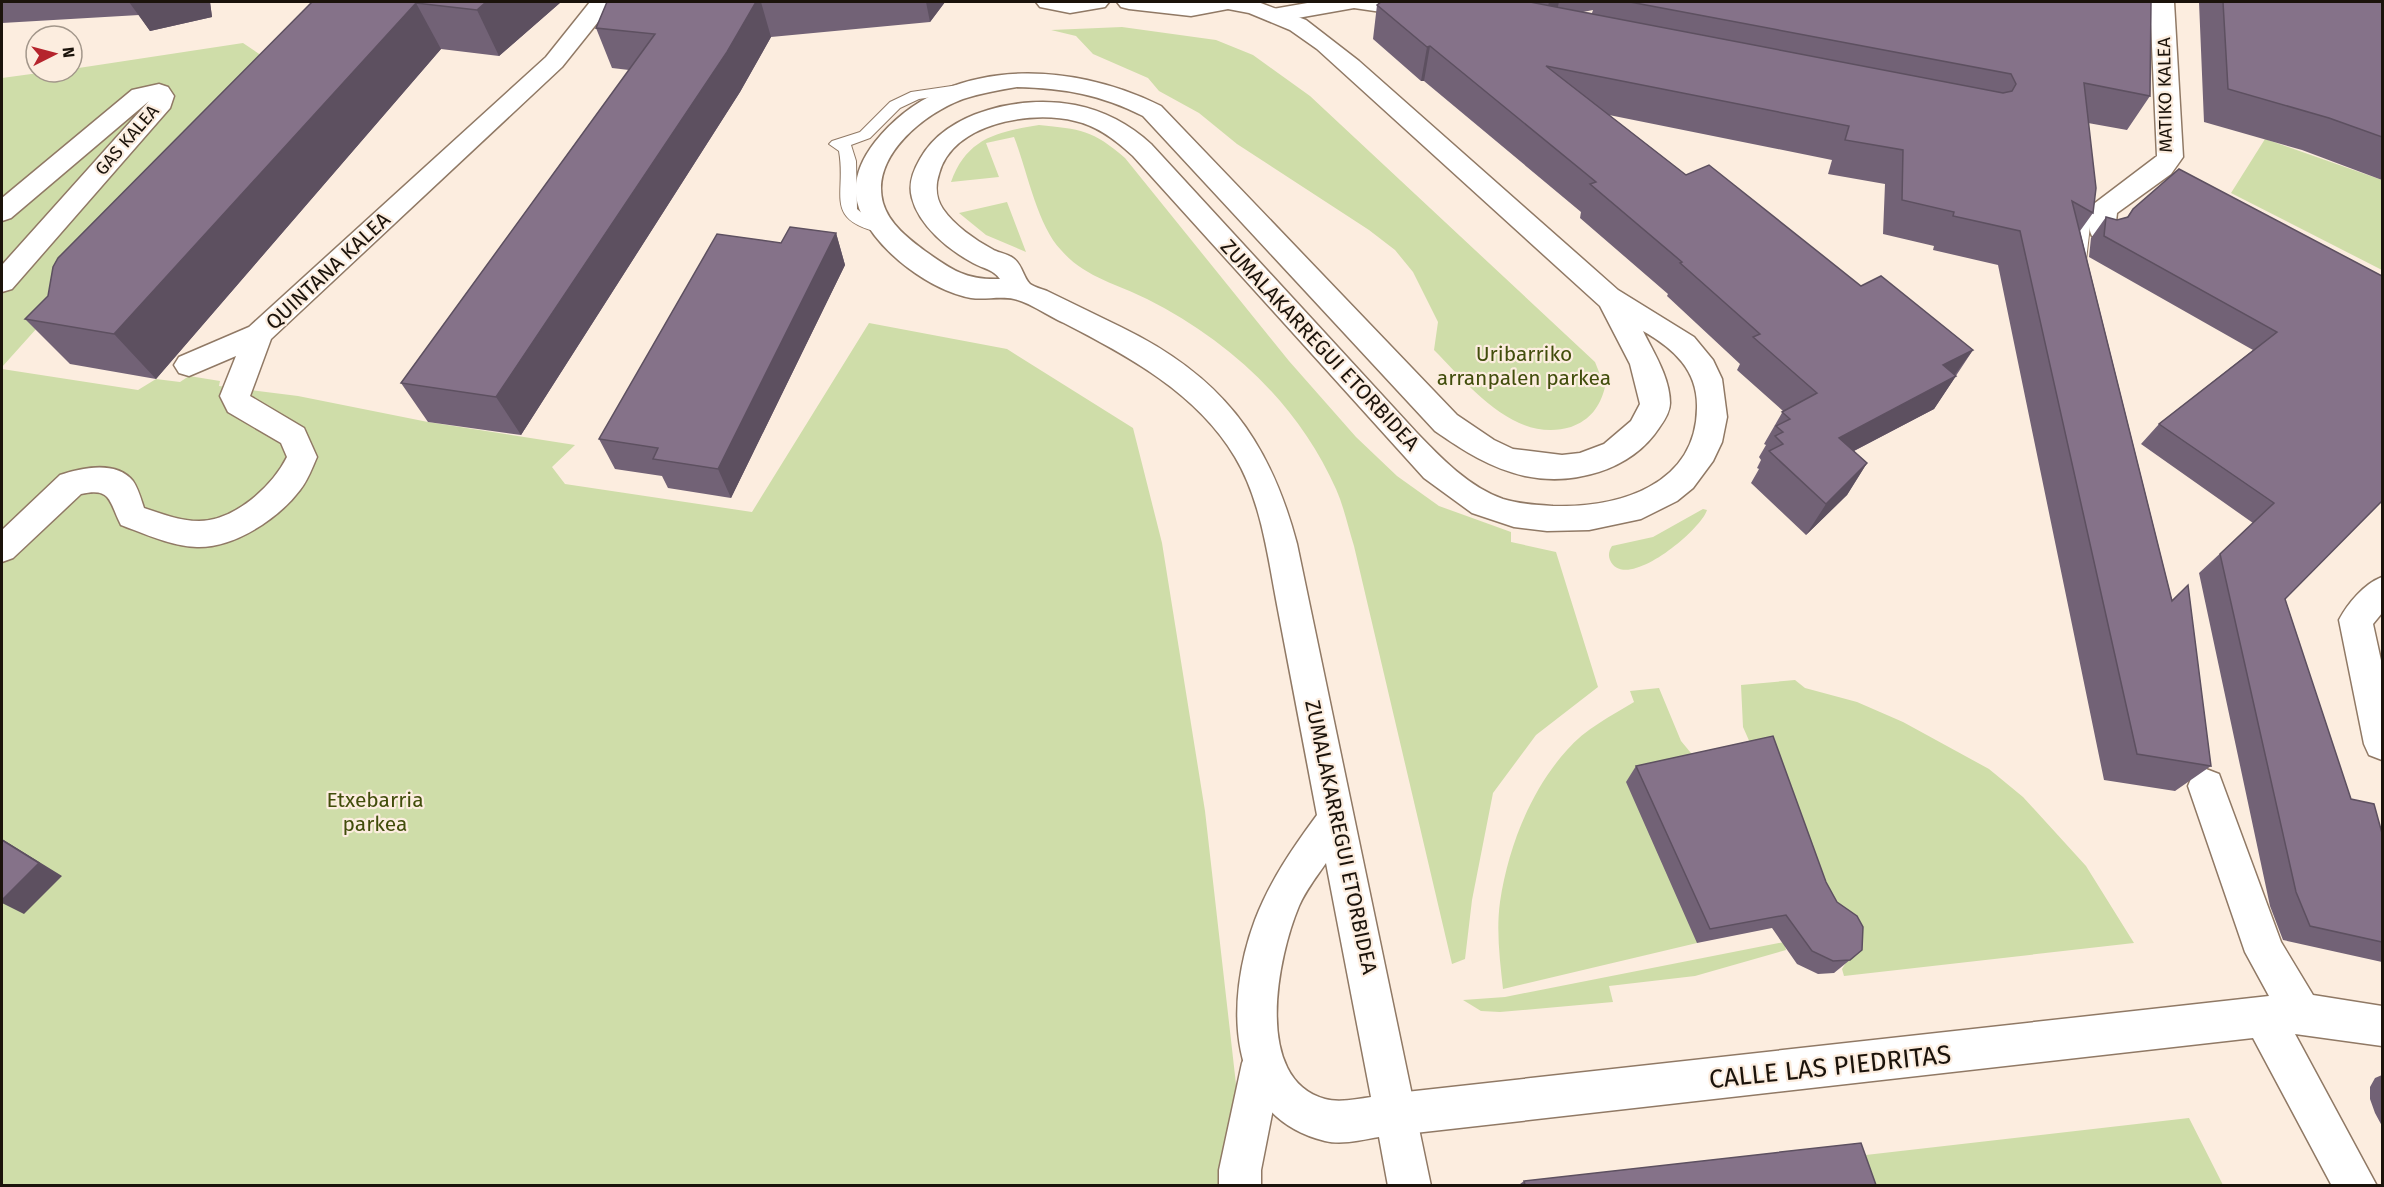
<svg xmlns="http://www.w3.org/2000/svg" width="2384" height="1187" font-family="'Fira Sans',sans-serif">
  <rect width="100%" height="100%" fill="#fceddf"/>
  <!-- green -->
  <path fill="#cfdda9" d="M1122,27L1216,40L1253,55L1310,96L1595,362L1605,387C1600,407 1590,420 1571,427C1514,444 1469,385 1434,350L1438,322L1413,272L1395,250L1369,230L1237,144L1199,113L1159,91L1148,78L1093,54L1076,36L1051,30Z
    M243,43L274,64L2,367V78L46,72H72V69Z
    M1039,125C1080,129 1093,130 1125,158L1289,361L1356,437L1397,476L1439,506L1511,532V542L1556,552L1598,687L1536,735L1493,793L1472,900L1465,959L1452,964L1354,546C1348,527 1344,507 1336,489C1298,404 1230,341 1147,299C1117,284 1084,277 1061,250C1037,225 1027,170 1014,137L986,143L999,177L951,182C967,138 997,132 1039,125Z
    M2265,139L2382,180V270L2231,193Z
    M1007,202L1026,252L986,235L959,213Z
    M869,323L1007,349L1133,428L1162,543L1205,811L1237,1093L1257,1185H2V369L138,390L156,379L180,382L189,376L220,381L219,386L298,396L428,422L575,445L552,467L565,484L752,512Z
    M1703,509L1707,510C1701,530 1625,594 1610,560C1608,555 1609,551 1612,546L1653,537Z
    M1795,680L1805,688L1857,702L1903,722L1989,769L2023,797L2086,866L2134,943L1844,976L1842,969L1847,961L1743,727L1741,685Z
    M1659,688L1681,741L1701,765L1697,943L1503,989C1500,961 1496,931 1500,902C1508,848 1530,791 1567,750C1585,729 1611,716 1634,702L1630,691Z
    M1784,942L1786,950L1695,976L1609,986L1613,1002L1500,1012L1481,1011L1463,1000L1505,997Z
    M2189,1118L2223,1185H1867L1857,1156Z"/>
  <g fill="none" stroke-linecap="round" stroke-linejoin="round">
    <defs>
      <path id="lane" d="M972,83L979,87L977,90L919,99L900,108L870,138L851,145L856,161L857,209L870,220L887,224L889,228L881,233C822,219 847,195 839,151L829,144L832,141L860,132L890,102L911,92Z
        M2104,204L2112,209L2090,226L2086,260L2084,264H2072L2070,260L2074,224Z"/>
      <path id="street" d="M590,2H614L562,67L271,339L250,396L304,428L317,457C312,468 308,480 300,490C278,519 234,548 197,547C171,546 145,534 121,525C109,502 112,487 81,494L13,558L2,562V530L60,475C81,468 116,460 133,481C138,488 141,499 144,508C162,514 180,521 199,521C234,521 272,487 287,457L281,443L228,412L220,396L236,356L189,376L179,373L174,365L179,357L249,327L546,57Z
        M1313,2H1405L1431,6L1435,11L1431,16L1423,18L1354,8L1275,22L1267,20L1263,15L1267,10Z
        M2150,2H2174L2183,157L2171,174L2117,213L2115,230L2112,236L2102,239L2092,236C2087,227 2089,212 2095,203L2157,156Z
        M159,84L168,87L174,96L170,108L12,289L2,292V265L149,101L11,218L2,221V198L132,90Z
        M2382,577V613L2373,624L2382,665V760L2369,755L2364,744L2339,620C2348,603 2364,584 2382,577Z
        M2206,769L2219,774L2281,942L2313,995L2382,1006V1046L2295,1034L2377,1186H2332L2253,1038L1397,1135L1382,1129L1376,1114L1382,1099L1397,1093L2269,996L2245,952L2188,786L2193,774Z
        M1262,1043L1276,1049L1282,1063L1261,1170V1186H1219V1170L1242,1063L1248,1049Z"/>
      <path id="secondary" d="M1036,2H1109L1105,7L1070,13L1040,7Z
        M1117,2H1258L1306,20L1359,61L1618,290L1694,337L1713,360L1722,379L1727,417L1722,442L1713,461L1693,488L1677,501L1641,519L1589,530L1547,531L1514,527L1472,513L1424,478L1133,156C1117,141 1098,126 1075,121C1031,110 952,123 939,174C935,186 936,199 943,209C954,225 975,240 992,249C998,253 1006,253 1013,258C1022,264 1023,277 1030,284C1034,287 1042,289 1047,291C1072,303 1096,315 1121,327C1220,375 1269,438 1297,544L1431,1186H1388L1379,1137C1362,1140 1342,1145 1325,1141C1224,1116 1225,1000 1255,920C1270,881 1292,849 1317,815C1304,746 1291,678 1278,610C1268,559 1262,502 1235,457C1197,393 1128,356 1064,323C1048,316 1031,303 1014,299C1000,296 985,300 971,298C930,290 880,253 862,215C849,189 858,164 875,142C944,55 1069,60 1161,106L1457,415L1494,440L1513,449L1562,455L1580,453L1604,444L1631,421L1640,404L1630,364L1600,306L1317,49L1290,30L1249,13L1228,9L1191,16L1129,9L1121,7ZM1017,87C1064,88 1102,95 1143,116L1435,431C1464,451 1490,468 1525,476C1572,486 1631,471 1659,428C1664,421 1670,412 1670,403C1670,378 1654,353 1643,331C1674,349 1698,370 1697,408C1696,486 1618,508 1553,506C1537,505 1519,504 1503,499C1469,487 1441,458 1417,433L1151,144C1129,124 1105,111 1075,105C1023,95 947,110 920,159C913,171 908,184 912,198C919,226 949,250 973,263C984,269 993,269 1000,279C965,280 952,270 925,251C909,239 889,224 883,203C870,156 925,113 963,99C981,93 999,90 1017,87ZM1326,863L1371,1097C1357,1099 1339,1103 1325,1099C1252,1079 1278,956 1299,906C1306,890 1317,876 1326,863Z"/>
    </defs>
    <!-- lane casing -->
    <use href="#lane" stroke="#907965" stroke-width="2"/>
    <!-- street casing -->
    <use href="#street" stroke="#907965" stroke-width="3"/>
    <!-- secondary casing -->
    <use href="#secondary" stroke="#907965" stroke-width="3"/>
    <!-- lane -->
    <use href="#lane" fill="#fff" fill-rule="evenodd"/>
    <!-- street -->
    <use href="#street" fill="#fff" fill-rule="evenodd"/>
    <!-- secondary -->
    <use href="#secondary" fill="#fff" fill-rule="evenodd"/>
  </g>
  <!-- wall -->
  <path fill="#726276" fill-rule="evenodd" d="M2,2H210L212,17L150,31L139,15L2,23Z
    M312,2H561L499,56L441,49L156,379L70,364L25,319L48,296Z
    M607,2H945L930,22L771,37L740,92L521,435L428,422L401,383L629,70L612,68L596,28Z
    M1381,2H2151L2150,96L2127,130L2088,123L2093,213L2080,231L2172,600L2188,585L2211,766L2175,791L2104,780L1998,265L1933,250L1934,246L1883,234L1885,184L1828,174L1832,160L1609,115L1686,175L1861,286L1973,350L1934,409L1854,451L1867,463L1847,495L1806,535L1751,483L1759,469L1757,468L1761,460L1759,457L1766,445L1764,444L1783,411L1737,370L1740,364L1667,296L1668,294L1580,218L1581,212L1424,81H1421L1373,39L1377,5ZM1593,10L1592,13L1583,12Z
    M2199,2H2382V180L2302,150L2204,122Z
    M2133,209L2382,276L2285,599L2351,799L2382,833V962L2283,940L2270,906L2199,573L2253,523L2141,444L2159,424L2253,350L2089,257L2091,238L2106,217L2117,220L2127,217Z
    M836,233L845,265L731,498L668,488L662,476L615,469L599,439L781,243Z
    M1636,766L1826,882L1862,950L1834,973L1818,974L1797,964L1772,928L1697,943L1626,782Z
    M2382,1075V1126L2375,1113L2370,1099V1087L2375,1078Z
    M1524,1181L1876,1185H1520V1184Z"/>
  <!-- shaded-wall -->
  <path fill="#5d5060" d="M129,2H210L212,17L150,31Z
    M486,2H561L499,56L477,10Z
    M756,2H761L771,37L740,92L521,435L496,397Z
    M926,2H945L930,22Z
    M1549,2H1559L1556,15L1544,22Z
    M416,3L441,49L156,379L114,334Z
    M1430,46L1424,81H1421L1427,47Z
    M836,233L845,265L731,498L718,469Z
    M1973,350L1953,377L1956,376L1934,409L1819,469L1839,438L1943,365Z
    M1867,463L1847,495L1806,535L1826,504Z
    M2,839L62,876L24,914L2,903Z"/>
  <!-- building -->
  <path fill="#857289" stroke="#5d5060" stroke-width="1.5" d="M312,2H486L477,10L416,3L114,334L25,319L48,296L53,267L58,258Z
    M607,2H756L727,52L496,397L401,383L655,34L596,28Z
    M1381,2H1530L2003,93L2012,91L2016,84L2011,74L1630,2H2151L2150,96L2084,83L2096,188L2093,213L2072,201L2172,601L2188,585L2211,766L2137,754L2020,231L1953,216L1954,212L1902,200L1903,150L1845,140L1849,126L1546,66L1686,175L1709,165L1861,286L1881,276L1973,350L1943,365L1956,376L1839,438L1867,463L1826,504L1769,451L1783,444L1775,436L1783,432L1776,426L1790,419L1782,412L1817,393L1753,337L1760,334L1680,263L1682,262L1590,184L1596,182L1430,46L1427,47L1377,5Z
    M2223,2H2382V137L2329,118L2228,89Z
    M2179,169L2382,276V501L2285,599L2351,799L2374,804L2382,833V942L2310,926L2296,892L2220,554L2274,503L2159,424L2277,332L2104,236L2106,217L2117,220L2128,217L2133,209Z
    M790,227L836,233L718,469L653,459L658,448L599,439L717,234L781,243Z
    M1773,736L1826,882L1837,902L1857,916L1863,927L1862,950L1850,960L1833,961L1812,951L1786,915L1710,929L1636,766Z
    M2,840L39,863L2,900Z
    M1861,1143L1876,1185H1525L1524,1181Z"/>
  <g text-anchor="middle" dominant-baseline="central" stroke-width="4.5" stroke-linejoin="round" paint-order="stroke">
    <!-- far-street labels -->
    <g font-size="18" fill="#1b130b" stroke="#fceddf">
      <text transform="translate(2165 95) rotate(-91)">MATIKO KALEA</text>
      <text transform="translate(127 140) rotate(-49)">GAS KALEA</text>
    </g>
    <!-- street labels -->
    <g font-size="21" fill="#1b130b" stroke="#fceddf">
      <text transform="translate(328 271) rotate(-43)">QUINTANA KALEA</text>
      <text transform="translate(1320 345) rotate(47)">ZUMALAKARREGUI ETORBIDEA</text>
      <text transform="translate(1341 837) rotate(78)">ZUMALAKARREGUI ETORBIDEA</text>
    </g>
    <!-- park labels -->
    <g font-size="21" fill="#414d0b" stroke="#fceddf">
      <text x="1524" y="354">Uribarriko<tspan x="1524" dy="24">arranpalen parkea</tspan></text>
      <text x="375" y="800">Etxebarria<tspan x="375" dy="24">parkea</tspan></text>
    </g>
    <!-- near-street labels -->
    <g font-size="26" fill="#1b130b" stroke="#fceddf">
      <text transform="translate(1830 1067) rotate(-6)">CALLE LAS PIEDRITAS</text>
    </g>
  </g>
  <!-- border -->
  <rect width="2384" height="1187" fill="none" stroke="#1b130b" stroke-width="6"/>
  <!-- north arrow -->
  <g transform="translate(54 54) rotate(84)"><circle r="28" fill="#fceddf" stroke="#a2968a" stroke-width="1.5"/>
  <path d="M0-4.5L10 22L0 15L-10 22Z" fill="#b5242d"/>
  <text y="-9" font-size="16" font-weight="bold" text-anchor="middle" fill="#1b130b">N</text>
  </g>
</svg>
